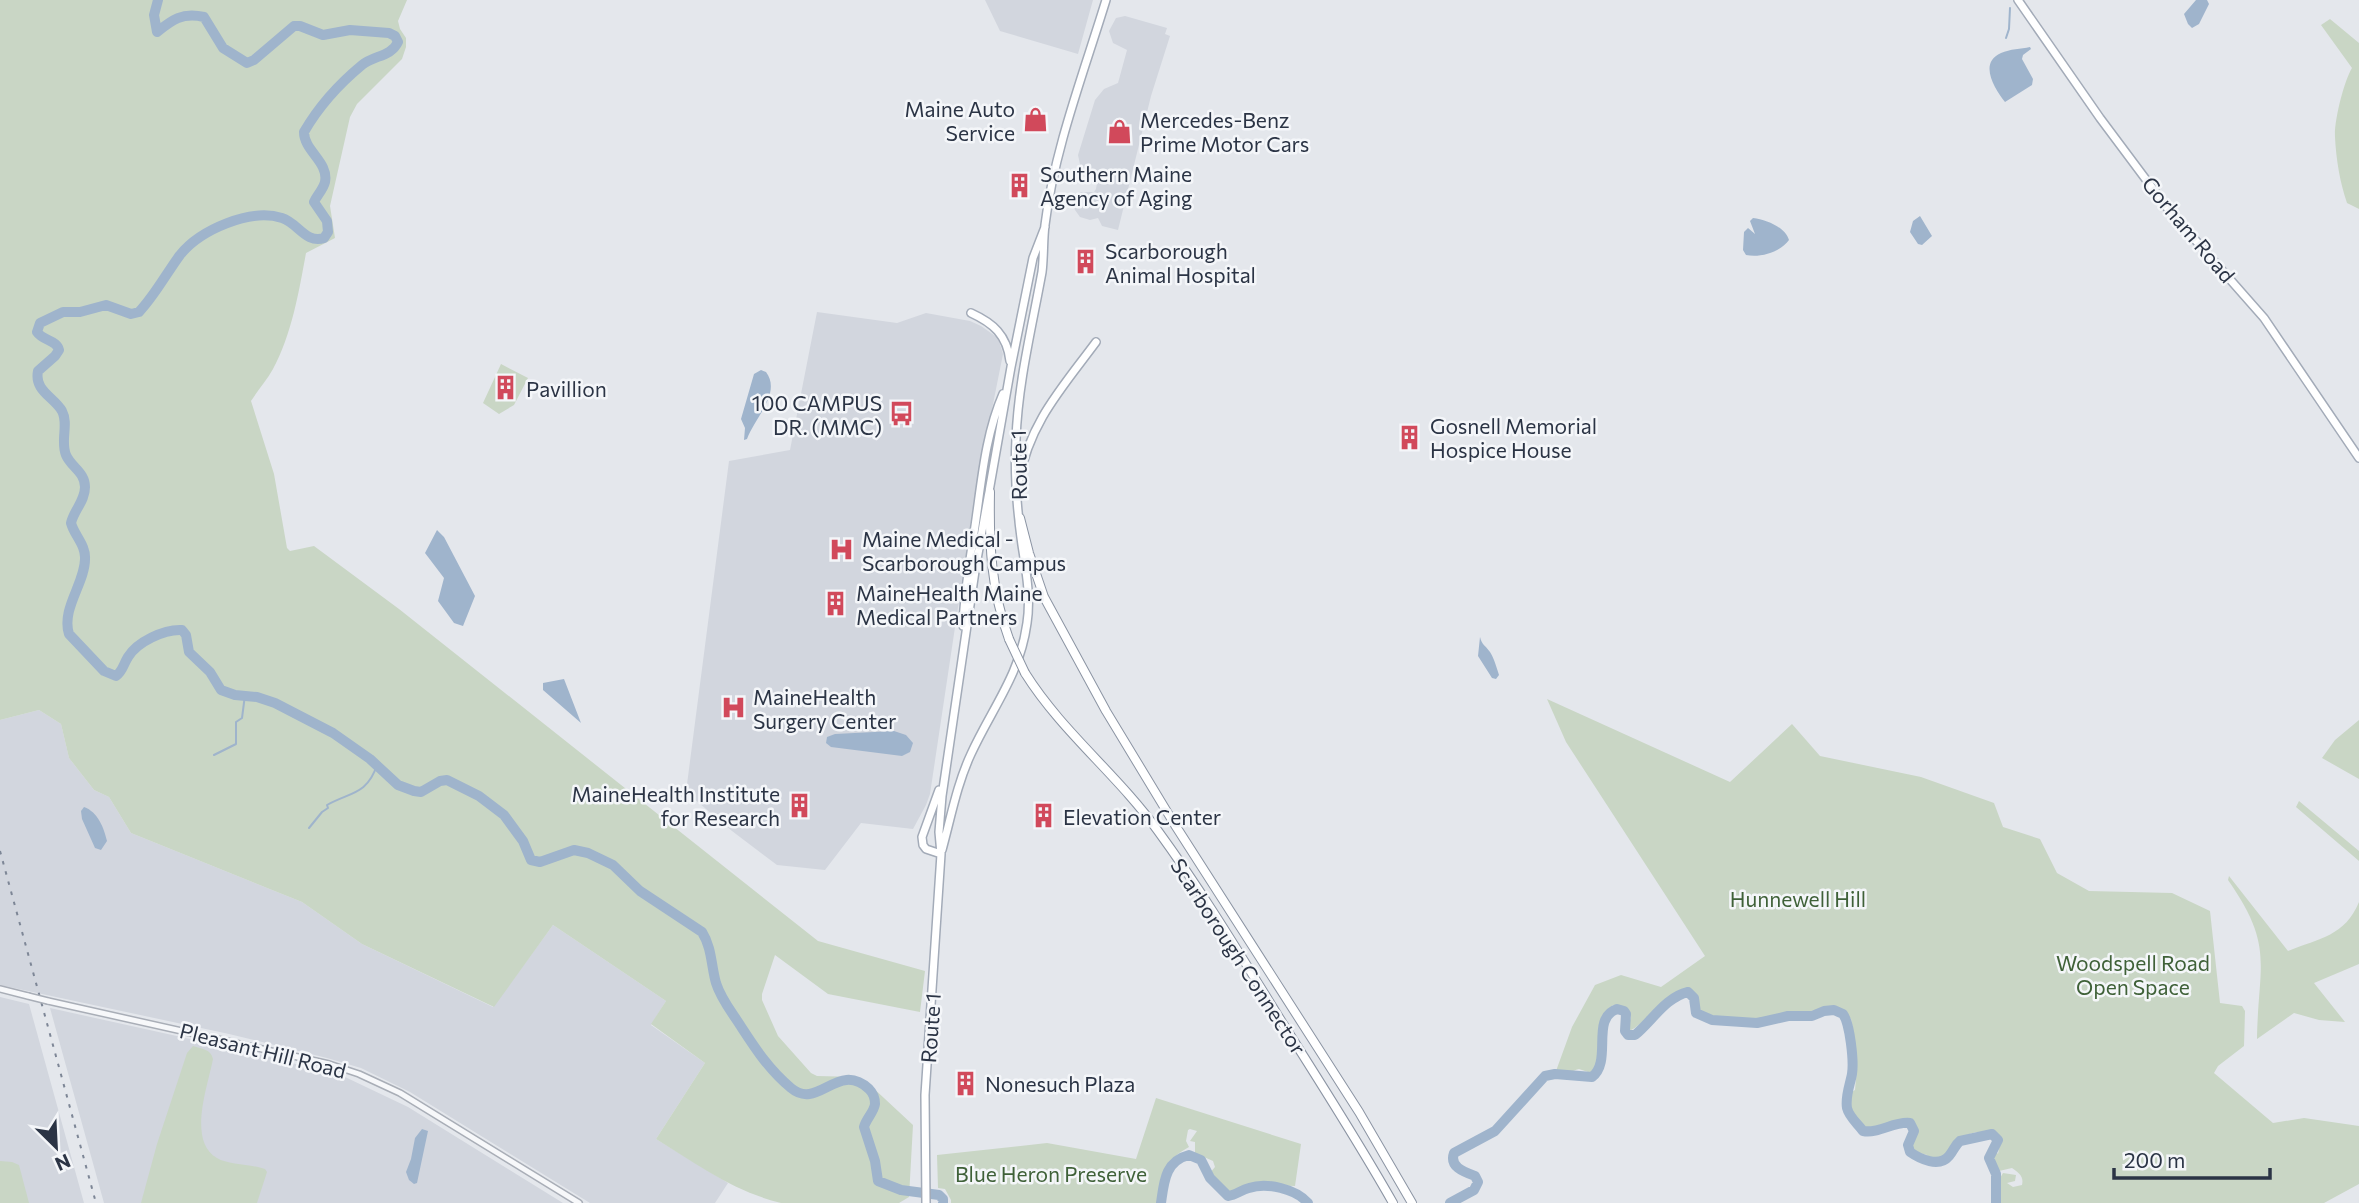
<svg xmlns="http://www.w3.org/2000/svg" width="2359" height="1203" font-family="Commissioner,sans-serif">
  <rect width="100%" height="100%" fill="#e4e7ec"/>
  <!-- built -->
  <path fill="#d2d6de" d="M985,0H1093L1078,54L1000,31Z
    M1125,16L1167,28L1165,34L1170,36L1151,96L1118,230L1102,226L1098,218L1090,220L1080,217L1075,210L1073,203L1075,196L1080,192H1094L1096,189L1098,177L1081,169L1078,155L1095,100L1104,89L1118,83L1127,50L1113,43L1109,31L1116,18Z
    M817,312L897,323L926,313L970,321L981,326L998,338L1003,354L975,494L930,794L926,805L913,829L861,823L825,870L777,865L732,831L686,792L729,461L790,450Z
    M39,710L61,724L69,758L94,790L109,797L131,833L302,902L362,944L493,1007L553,925L666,1001L651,1025L705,1063L656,1139L728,1183L715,1203H590L410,1092L361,1068L327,1058L229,1034L0,985V720Z
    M0,997L29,1004L84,1203H0Z
    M50,1008L258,1054L345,1077L408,1107L563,1203H104Z"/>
  <!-- green -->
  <path fill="#c9d6c5" d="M0,0H407L398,21L400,29L406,38V47L402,59L357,104L350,117L330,206L335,238L306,253C299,291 292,334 273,369C267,380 258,390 251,401L274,474L287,548L290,551L314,546L399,609L818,941L925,971L920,1012L828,994L775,955L762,994V1000L778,1036L811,1073L817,1076L858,1077L870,1085L913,1125L909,1197L899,1203H781C735,1192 696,1164 656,1139L705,1063L651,1024L666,1001L553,925L494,1007L362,944L302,902L131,833L109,797L94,790L69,758L61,724L39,710L0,720Z
    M2330,19L2359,43V209L2347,203C2340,183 2336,159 2335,137C2334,121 2344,81 2352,68L2321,25Z
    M501,364L528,378L514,405L499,414L483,403Z
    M1547,699L1730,782L1792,724L1820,756L1921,777L1994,803L2003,827L2040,839L2057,873L2089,891L2172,893L2210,911L2220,1003L2242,1006L2245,1011L2244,1046L2218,1066L2214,1073L2273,1123L2304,1118L2359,1126V1184L2324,1203H2000L1999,1180L2003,1173L2016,1175L2015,1181L2007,1183L2013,1187L2022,1185C2024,1176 2019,1173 2012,1168L1999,1171L1991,1162L1993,1152L1996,1151L1998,1154L2000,1144L1997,1136C1971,1125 1958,1139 1944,1158L1929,1159L1927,1155L1913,1151C1910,1143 1917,1138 1915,1130C1910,1114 1875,1131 1863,1129L1854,1117L1848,1102L1850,1101V1093L1855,1090L1857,1068L1852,1043L1853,1030L1851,1019L1841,1009L1833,1008L1745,1020L1699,1015C1690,960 1652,1020 1631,1030L1627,1029L1631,1017L1626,1008L1613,1005C1591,1025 1605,1046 1595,1070L1591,1073L1579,1069C1571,1071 1564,1077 1556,1071L1572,1027L1595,985L1621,975L1661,987L1705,956L1566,742Z
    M2359,720V779L2322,758L2335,740Z
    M2299,801L2359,851V861L2296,807Z
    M2229,876L2288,951C2320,938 2345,936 2359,902V964L2314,983L2345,1022L2319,1020L2294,1013L2257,1039C2258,965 2275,947 2228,880Z
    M193,1046C202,1049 211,1049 213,1059C208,1086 187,1141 217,1158C228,1165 251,1164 265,1169L267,1172L257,1203H141L157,1144L187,1053Z
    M1156,1098L1301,1144L1295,1186L1250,1184L1231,1194L1209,1174L1215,1167L1213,1161L1195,1153V1142L1190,1141L1197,1131L1190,1129L1188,1130L1186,1141L1189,1147C1160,1163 1166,1175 1158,1203H951V1200L945,1189L938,1188L937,1155L1047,1143L1136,1159Z
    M0,1161L12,1162L19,1165L29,1203H0Z"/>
  <!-- water -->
  <path fill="#9fb4cc" d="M2196,0H2207L2209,4L2199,24L2192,28L2188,24L2184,14Z
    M2030,47L2031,49L2023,55L2022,59L2033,79L2032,85L2005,102C1995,89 1978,63 2001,53C2010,49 2021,49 2030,47Z
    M1920,216L1932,236L1922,245L1918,244L1910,232L1913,221Z
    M1753,218C1767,220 1785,227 1789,240C1780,252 1761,258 1746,255L1743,250L1744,232L1748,228L1755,234L1750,221Z
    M761,370L766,372C782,393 754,419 747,439L744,440L745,428L741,419L754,374Z
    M437,530L444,537L475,596L463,626L454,623L438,601L444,578L425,553Z
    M1480,637C1482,645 1485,645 1490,652C1494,658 1497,669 1499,675L1496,679L1492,678L1478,656Z
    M564,679L581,723L543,690V683Z
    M894,731L906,735L913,743L910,752L902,756L831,747L826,743L827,737L835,734Z
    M84,807C98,812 104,828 107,841L101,850L95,848L82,819L81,811Z
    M422,1129L428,1131L417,1183L414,1184L409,1180L406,1172L411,1159L415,1138Z"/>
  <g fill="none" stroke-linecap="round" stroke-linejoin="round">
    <!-- stream -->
    <path stroke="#9fb4cc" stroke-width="2" d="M2006,38L2009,29L2010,8
      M214,755L236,744V722L242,718L245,695
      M309,828L322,812L328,808L327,805C350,792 367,795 377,765"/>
    <!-- river -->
    <path stroke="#9fb4cc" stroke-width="10" d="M158,0L154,15L157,32C172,20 182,12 204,17L223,48L247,63L254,60L294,26H300L323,35L350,30L389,33L395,36L398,42C391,57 374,55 362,65C339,84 319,106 304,132C304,151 329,162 325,182C323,190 317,195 314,202L327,221L328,232L324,238C306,244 298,223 282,218C250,208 200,230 180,255C166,274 155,295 139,312L131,314L106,305L80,312H63L40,323L37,332C43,341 57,340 59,350L55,356L38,371C34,391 54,397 62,411C69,424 60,441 66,455C71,467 85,472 85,487C85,501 74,510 71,523C74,535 86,545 85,559C85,583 61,609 69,634L104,671L116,676C123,671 123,665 128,657C137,642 164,629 182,630L186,635L189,652L210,672L221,690L235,695L257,697L275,703L333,733L370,759L398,785L414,791L421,792L440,781L447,780L479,796L504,815L523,841L531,860L540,862L574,850L588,853L613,865L640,891L702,932C712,948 711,965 716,983C721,999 731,1011 740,1025C755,1048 769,1070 791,1088C818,1111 838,1060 869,1089C873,1093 875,1098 875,1104C874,1112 866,1119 864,1127L875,1161L878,1181L901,1190L939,1195L943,1199V1203
      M1161,1203C1164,1182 1165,1161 1189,1155L1201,1160L1210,1178L1228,1196C1236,1195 1241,1190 1249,1188C1267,1182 1296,1189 1308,1203
      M1450,1203L1474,1190L1478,1182L1475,1176C1464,1172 1449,1167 1454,1153L1495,1131L1545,1076L1555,1074L1592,1077C1613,1061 1590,1018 1617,1009L1624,1011L1626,1014L1625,1031L1628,1035H1635C1652,1021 1666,997 1688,992L1694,998L1696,1013L1712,1020L1757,1023L1788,1016H1812L1824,1011L1834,1010L1843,1014C1850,1024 1854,1061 1852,1074C1850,1085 1845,1096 1847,1108C1849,1117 1858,1124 1863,1131C1879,1134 1894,1121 1910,1123L1914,1131L1908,1145L1910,1152C1920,1159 1939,1168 1949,1156C1954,1150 1955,1145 1960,1141L1992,1134L1998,1140L1989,1158L1996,1174V1203"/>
    <defs>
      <path id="minor" d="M0,989L28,996
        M48,1001L329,1064L359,1074L400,1093L579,1203"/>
      <path id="major" d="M2018,0L2100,118L2168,209L2264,318L2359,458
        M971,313C993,323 1007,335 1010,361
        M1019,481C1029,423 1062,388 1096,342
        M963,626C964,590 971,555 976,519C982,477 986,433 1003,394
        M939,790L922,837L923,845L926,849L941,854
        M942,850C951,817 957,784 971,754C992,708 1020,675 1027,623C1031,597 1026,571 1022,545C1017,510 1014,474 1016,439C1018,383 1032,327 1042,272C1044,256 1043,240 1045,225C1054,150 1084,72 1106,0
        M926,1203L925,1095L941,854L939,832L942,796L975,571L1011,367L1033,258L1045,227"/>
      <path id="highway" d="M990,492C989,544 991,590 1009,639
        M1020,518L1029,553L1044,597L1106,711L1175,825L1359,1112L1412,1203
        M1025,673C1062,732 1118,775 1158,831C1204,894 1244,961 1285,1027C1322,1085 1359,1143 1393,1203"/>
    </defs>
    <!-- minor casing -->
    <use href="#minor" stroke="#a9aeb7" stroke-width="8"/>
    <!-- major casing -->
    <use href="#major" stroke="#a3abb8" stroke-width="10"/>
    <!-- highway casing -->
    <use href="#highway" stroke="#8b94a3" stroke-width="10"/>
    <!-- minor -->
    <use href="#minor" stroke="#f7f8fa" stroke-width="5"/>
    <!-- major -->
    <use href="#major" stroke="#fff" stroke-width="7"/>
    <!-- highway -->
    <use href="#highway" stroke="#fff" stroke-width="8"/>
    <!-- rail -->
    <path stroke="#7d8696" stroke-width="2" stroke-dasharray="3.5 7" stroke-linecap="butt" d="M0,851L96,1203"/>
    <defs>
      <path id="minor-bridge" d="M28,996L48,1001"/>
      <path id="highway-bridge" d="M1009,639L1025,673"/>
    </defs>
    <!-- minor-bridge casing -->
    <use href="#minor-bridge" stroke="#a9aeb7" stroke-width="8" stroke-linecap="butt"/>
    <!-- highway-bridge casing -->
    <use href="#highway-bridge" stroke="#8b94a3" stroke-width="10" stroke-linecap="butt"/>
    <!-- minor-bridge -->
    <use href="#minor-bridge" stroke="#f7f8fa" stroke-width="5"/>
    <!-- highway-bridge -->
    <use href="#highway-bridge" stroke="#fff" stroke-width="8"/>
  </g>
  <!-- icons -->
  <defs>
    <symbol id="shop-bare" viewBox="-9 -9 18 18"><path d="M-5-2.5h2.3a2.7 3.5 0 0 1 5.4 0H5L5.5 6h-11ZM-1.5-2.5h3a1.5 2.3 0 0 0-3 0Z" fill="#d1495b" stroke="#f4f6f9" stroke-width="2.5" paint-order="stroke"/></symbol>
    <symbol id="building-bare" viewBox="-9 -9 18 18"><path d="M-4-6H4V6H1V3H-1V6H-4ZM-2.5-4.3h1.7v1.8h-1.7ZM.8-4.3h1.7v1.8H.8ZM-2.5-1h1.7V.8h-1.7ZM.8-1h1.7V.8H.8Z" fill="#d1495b" stroke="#f4f6f9" stroke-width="2.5" paint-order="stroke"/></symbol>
    <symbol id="bus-bare" viewBox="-9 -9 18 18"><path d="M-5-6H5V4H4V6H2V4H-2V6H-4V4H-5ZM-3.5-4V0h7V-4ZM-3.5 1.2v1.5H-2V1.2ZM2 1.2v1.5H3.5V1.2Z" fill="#d1495b" stroke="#f4f6f9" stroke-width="2.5" paint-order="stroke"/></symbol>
    <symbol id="hospital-bare" viewBox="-9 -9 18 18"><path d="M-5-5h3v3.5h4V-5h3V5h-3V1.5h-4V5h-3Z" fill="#d1495b" stroke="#f4f6f9" stroke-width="2.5" paint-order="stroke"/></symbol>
  </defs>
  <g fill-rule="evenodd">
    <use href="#shop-bare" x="1018" y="102" width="35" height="35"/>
    <use href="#shop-bare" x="1102" y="114" width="35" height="35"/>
    <use href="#building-bare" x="1002" y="168" width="35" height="35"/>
    <use href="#building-bare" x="1068" y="244" width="35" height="35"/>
    <use href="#building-bare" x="488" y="370" width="35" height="35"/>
    <use href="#bus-bare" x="884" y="396" width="35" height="35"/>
    <use href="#building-bare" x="1392" y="420" width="35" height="35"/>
    <use href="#hospital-bare" x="824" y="532" width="35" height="35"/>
    <use href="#building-bare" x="818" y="586" width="35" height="35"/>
    <use href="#hospital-bare" x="716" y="690" width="35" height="35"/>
    <use href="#building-bare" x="782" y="788" width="35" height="35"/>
    <use href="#building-bare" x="1026" y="798" width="35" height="35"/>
    <use href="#building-bare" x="948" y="1066" width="35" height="35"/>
  </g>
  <g text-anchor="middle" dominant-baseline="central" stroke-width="5" stroke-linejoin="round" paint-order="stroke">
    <!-- poi labels -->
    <g font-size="21" fill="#2b3445" stroke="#f4f6f9" text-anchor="start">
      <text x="1015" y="108" text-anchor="end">Maine Auto<tspan x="1015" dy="24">Service</tspan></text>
      <text x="1140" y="119">Mercedes-Benz<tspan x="1140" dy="24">Prime Motor Cars</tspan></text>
      <text x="1040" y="173">Southern Maine<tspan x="1040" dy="24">Agency of Aging</tspan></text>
      <text x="1105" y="250">Scarborough<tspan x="1105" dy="24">Animal Hospital</tspan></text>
      <text x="526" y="388">Pavillion</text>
      <text x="882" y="402" text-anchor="end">100 CAMPUS<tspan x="882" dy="24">DR. (MMC)</tspan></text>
      <text x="1430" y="425">Gosnell Memorial<tspan x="1430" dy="24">Hospice House</tspan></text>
      <text x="862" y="538">Maine Medical -<tspan x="862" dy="24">Scarborough Campus</tspan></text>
      <text x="856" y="592">MaineHealth Maine<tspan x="856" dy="24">Medical Partners</tspan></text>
      <text x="753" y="696">MaineHealth<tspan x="753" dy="24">Surgery Center</tspan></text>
      <text x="780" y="793" text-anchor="end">MaineHealth Institute<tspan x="780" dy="24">for Research</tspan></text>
      <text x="1063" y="816">Elevation Center</text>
      <text x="985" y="1083">Nonesuch Plaza</text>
    </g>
    <!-- street labels -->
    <g font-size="21" fill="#2b3445" stroke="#f4f6f9">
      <text transform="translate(2189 229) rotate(50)">Gorham Road</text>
      <text transform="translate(1018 465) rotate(-91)">Route 1</text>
      <text transform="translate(1239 956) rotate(57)">Scarborough Connector</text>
      <text transform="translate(930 1028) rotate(-86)">Route 1</text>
      <text transform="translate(263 1050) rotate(14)">Pleasant Hill Road</text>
    </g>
    <!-- park labels -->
    <g font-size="21" fill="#3f6138" stroke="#f4f6f9">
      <text x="1798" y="898">Hunnewell Hill</text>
      <text x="2133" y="962">Woodspell Road<tspan x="2133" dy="24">Open Space</tspan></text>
      <text x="1051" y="1173">Blue Heron Preserve</text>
    </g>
  </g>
  <!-- north arrow -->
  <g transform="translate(56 1147) rotate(156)" stroke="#f4f6f9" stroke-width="5" paint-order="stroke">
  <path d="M0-5L12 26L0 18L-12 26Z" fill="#2b3445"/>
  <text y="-10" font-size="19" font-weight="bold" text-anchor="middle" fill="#2b3445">N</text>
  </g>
  <!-- scale -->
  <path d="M2114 1168v10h156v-10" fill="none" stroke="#2b3445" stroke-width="3.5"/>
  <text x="2124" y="1168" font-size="21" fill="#2b3445" stroke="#f4f6f9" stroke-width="5" paint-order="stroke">200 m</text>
</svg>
